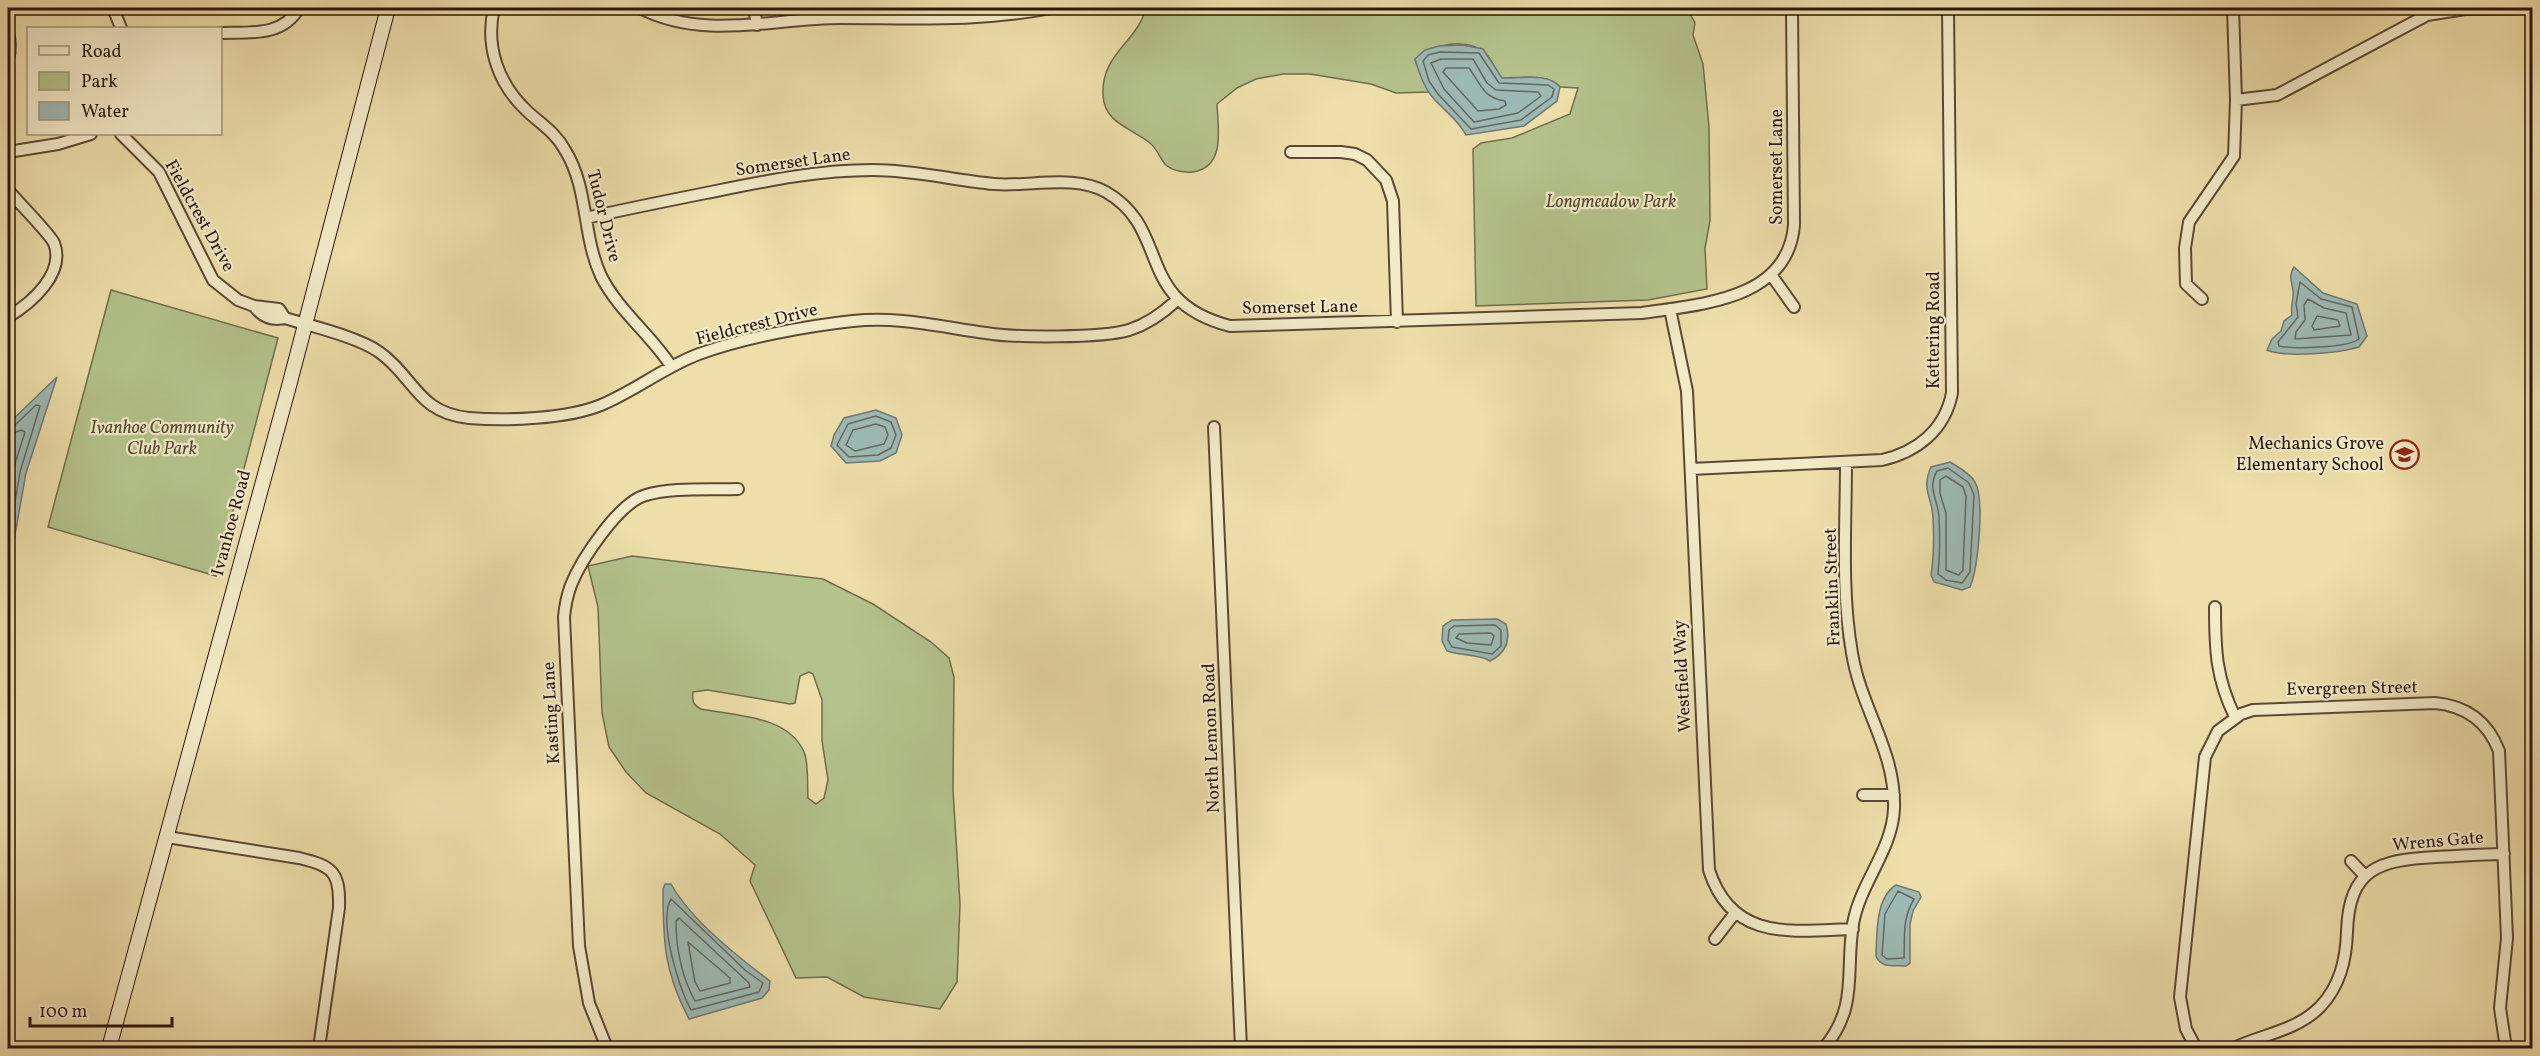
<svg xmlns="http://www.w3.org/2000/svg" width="2540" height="1056" font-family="Vollkorn,serif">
  <rect width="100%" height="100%" fill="#eddeaa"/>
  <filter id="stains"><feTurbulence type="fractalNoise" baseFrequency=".00333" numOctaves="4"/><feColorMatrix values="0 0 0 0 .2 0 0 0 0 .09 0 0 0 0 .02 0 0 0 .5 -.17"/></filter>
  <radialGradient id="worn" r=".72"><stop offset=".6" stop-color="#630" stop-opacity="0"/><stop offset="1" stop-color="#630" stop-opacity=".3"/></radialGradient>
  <!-- green -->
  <path fill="#b4c28b" stroke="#706c4c" stroke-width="1.5" fill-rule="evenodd" d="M1146,8H1687L1695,23L1693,35L1703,64L1709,127L1710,221L1705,248L1707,289L1648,300L1476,306L1473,149L1481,143L1512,138L1570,114L1578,88L1560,87C1549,73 1519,78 1502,78C1494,72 1494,61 1486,54C1468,37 1432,43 1415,60L1429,92L1396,93L1371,84L1310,74H1283L1256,79L1237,88L1217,104C1218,128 1226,167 1193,172C1186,173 1174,171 1167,166C1161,161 1158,150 1151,144C1133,128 1104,124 1103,95C1101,53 1137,43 1146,8Z
    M111,290L278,338L216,576L48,527Z
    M632,556L823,579L873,604L931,642L949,658L954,677L953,790L960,904L957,982L940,1009L864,997L827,977L796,978L750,881L755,865L720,834L646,793L626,772L609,747L602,713L598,607L588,566ZM809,672L813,674L822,700V741L828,780L824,798L816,804L808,798C807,784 809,764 804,752C788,715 735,716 701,709C693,705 692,701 693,692L708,690L790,704L795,703L800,676Z"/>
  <!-- water -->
  <path fill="#9db9b4" stroke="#707872" stroke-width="1.5" d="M8,8C13,26 24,54 8,68Z
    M1439,46L1463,45L1483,49L1502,78C1520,79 1548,72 1560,87L1557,101L1524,126L1466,135C1459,121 1445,111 1434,99C1424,88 1419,73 1415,59L1425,50Z
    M2294,267L2323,293L2357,304L2367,336L2359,347C2340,353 2285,358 2267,350L2272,339L2281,331L2284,321L2292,315C2290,306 2294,300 2293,291C2292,281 2288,276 2294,267Z
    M57,377L26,473L8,574V424Z
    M876,410L896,418L902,435L896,453L880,461L846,463L831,446L834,435L844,418Z
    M1950,462C1958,467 1970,473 1975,482C1985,500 1978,568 1970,587L1962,590L1934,582L1931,575C1934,556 1934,537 1933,518C1932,497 1921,489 1931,467Z
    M1497,619L1506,624C1511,641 1506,653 1490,661C1479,654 1461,656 1447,651L1442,641L1443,626L1452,620Z
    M665,884H671C691,920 738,957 770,981L769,990L762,998L689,1019C664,972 663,941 663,889Z
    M1896,885L1919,892L1921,897L1913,911L1910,924V963L1906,966C1895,965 1881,969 1876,956C1877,934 1875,898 1896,885Z"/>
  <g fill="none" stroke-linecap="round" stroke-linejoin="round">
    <!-- shore -->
    <path stroke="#646861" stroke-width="1.5" d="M1440,52L1479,53L1499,83L1548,85L1554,89L1552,97L1521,120L1471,129L1438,94L1429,81L1423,61L1428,55Z
      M1441,59H1473L1487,83L1496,90L1538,92L1541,96L1518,113L1474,122L1444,89L1431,63Z
      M1446,68H1469C1481,84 1483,98 1505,101L1506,105L1499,109L1478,111L1443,72Z
      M2300,282L2321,299L2352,307L2359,339C2348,348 2293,349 2279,346L2278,342L2298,317L2296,304Z
      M2308,299L2324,308L2346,313L2351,335L2295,339L2296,332L2305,320L2304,305Z
      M2317,316L2338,320L2340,326L2314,330L2312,326Z
      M876,416L891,422L896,435L891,448L878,455L849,457L837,445L848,424Z
      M876,424L885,427L888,435L884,444L855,451L846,445L853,430Z
      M8,427L14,426L36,405L40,406L20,472L8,545
      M8,435L21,430L25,432L13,470L8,502
      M1948,468L1969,483L1974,495L1970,572L1962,583L1946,580L1938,574C1940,555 1940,536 1939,517C1938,500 1927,488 1937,471Z
      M1946,476L1963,487L1966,496L1963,570L1959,575L1946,570V513L1940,494V480Z
      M1495,625L1501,630V646L1492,654L1452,647L1448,640L1449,630L1454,626Z
      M1491,633L1494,636L1491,645L1467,643L1456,638L1459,634Z
      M1898,891L1914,899C1902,919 1905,936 1904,958L1887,959L1882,955L1885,914Z
      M671,899L745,970L763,983L759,992L691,1010C679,988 658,922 671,899Z
      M679,918L749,983L750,987L695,1001C682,977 676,948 676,921Z
      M688,942L730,978V983L700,991L695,982Z"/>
    <defs>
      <path id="street" d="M113,8L121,28
        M494,8C485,46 498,84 527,111C541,124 556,133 565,150C589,189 582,235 601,276C618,310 651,335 671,366
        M640,8C705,41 772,18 841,18C913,18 980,22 1051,8
        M754,8L757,25
        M220,33C251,32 282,37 299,8
        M2236,100L2277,95L2427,15L2465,9L2532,8
        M121,134L159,172L213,280L238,300L254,306L279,309L285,318
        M8,152L58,144L91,134
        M1291,152H1341L1355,154L1367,160L1386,180L1393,201L1397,322
        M8,190C17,201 49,233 54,243C66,274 30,304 8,317
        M586,218C626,209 666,201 706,193C761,182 816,170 873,170C914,170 953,180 994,184C1030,187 1074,174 1106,192C1172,230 1133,301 1230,326L1642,313C1701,304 1788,300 1794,225L1792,8
        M1772,276L1794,307
        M2202,299L2186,284L2185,248L2189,222L2234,156L2236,100L2233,8
        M254,306C262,317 272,321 285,318C311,326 358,337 379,352C414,376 417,413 469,418C506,421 567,419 601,405C635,391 664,367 699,354C742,338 806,326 853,321C898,316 941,327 986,333C1015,338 1102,338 1129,330C1148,324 1163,313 1177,300
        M1670,309L1687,391L1709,870C1732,942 1792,931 1853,929
        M1214,427L1241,1048
        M1691,469L1882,460C1917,452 1945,430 1952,393L1948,8
        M2215,607C2215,650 2216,678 2235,717
        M1863,795H1894
        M167,837L299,858C333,866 340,872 339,908L319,1048
        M2351,861L2365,876
        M1715,939L1735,913
        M607,1048L589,1003L579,946L564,617C565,606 567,596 571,585C581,560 619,502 646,495C671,487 710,490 738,489
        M1824,1048C1859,1006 1845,972 1853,924C1860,883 1892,851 1894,809C1896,751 1861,709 1852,653C1841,591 1846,525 1846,462
        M2196,1048L2186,1029L2180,997L2205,757L2218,731L2241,714L2253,710L2435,703C2467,706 2488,722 2499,751L2507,938L2500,1008L2506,1048
        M2234,1048C2263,1034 2296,1031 2320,1007C2340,986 2346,960 2347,932C2349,868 2379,860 2436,857C2459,856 2481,854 2504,854"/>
      <path id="secondary" d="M109,1048L289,386L388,8"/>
    </defs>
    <!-- street casing -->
    <use href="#street" stroke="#5c4835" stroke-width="14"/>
    <!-- secondary casing -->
    <use href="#secondary" stroke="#2c160e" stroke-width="16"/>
    <!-- street -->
    <use href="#street" stroke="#f3eac8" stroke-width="10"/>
    <!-- secondary -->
    <use href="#secondary" stroke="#f3eac8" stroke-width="14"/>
  </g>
  <!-- icons -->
  <defs>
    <symbol id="school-ring" viewBox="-11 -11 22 22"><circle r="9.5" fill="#f3eac8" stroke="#8f2418" stroke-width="1.5"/><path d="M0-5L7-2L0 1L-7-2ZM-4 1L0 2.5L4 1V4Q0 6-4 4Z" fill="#8f2418"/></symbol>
  </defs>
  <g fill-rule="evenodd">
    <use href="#school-ring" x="2388" y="438" width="33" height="33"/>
  </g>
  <g text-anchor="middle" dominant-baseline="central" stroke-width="4.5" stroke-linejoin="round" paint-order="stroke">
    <!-- street labels -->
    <g font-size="18" fill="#2c160e" stroke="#f3eac8">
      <text transform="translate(793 163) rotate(-8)">Somerset Lane</text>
      <text transform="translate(1777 167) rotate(-90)">Somerset Lane</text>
      <text transform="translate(199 216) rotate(61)">Fieldcrest Drive</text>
      <text transform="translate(603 216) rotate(76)">Tudor Drive</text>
      <text transform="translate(1300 308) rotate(-1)">Somerset Lane</text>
      <text transform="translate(757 325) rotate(-14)">Fieldcrest Drive</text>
      <text transform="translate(1934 330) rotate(-90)">Kettering Road</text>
      <text transform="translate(232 523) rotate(-75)">Ivanhoe Road</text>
      <text transform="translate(1833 587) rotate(-92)">Franklin Street</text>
      <text transform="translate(1683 676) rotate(-93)">Westfield Way</text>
      <text transform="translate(2352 689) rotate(-1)">Evergreen Street</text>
      <text transform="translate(552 713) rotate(-93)">Kasting Lane</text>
      <text transform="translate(1212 738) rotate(-92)">North Lemon Road</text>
      <text transform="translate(2438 842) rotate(-5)">Wrens Gate</text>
    </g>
    <!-- park labels -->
    <g font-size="18" font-style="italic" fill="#554a34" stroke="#f3eac8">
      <text x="1611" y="202">Longmeadow Park</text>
      <text x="162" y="428">Ivanhoe Community<tspan x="162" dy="21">Club Park</tspan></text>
    </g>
    <!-- poi labels -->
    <g font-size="18" fill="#2c160e" stroke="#f3eac8" text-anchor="end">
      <text x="2384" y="444">Mechanics Grove<tspan x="2384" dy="21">Elementary School</tspan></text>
    </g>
  </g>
  <!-- margin -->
  <rect width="2540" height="1056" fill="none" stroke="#eddeaa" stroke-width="30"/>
  <rect x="9" y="9" width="2522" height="1038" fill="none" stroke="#2c160e" stroke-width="3"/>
  <rect x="15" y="15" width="2510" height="1026" fill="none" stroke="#2c160e" stroke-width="1.5"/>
  <!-- legend -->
  <rect x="27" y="27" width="195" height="108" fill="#f3eac8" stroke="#a3957e" stroke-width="1.5"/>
  <rect x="39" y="46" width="30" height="9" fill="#f3eac8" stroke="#a3957e" stroke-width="1.5"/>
  <text x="81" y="57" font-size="18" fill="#2c160e">Road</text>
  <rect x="39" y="72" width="30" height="18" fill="#b4c28b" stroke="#a3957e" stroke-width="1.5"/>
  <text x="81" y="87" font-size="18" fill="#2c160e">Park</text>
  <rect x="39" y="102" width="30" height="18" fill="#9db9b4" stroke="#a3957e" stroke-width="1.5"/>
  <text x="81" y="117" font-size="18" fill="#2c160e">Water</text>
  <!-- scale -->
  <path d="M30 1017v9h142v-9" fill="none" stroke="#2c160e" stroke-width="3"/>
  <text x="39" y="1017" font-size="18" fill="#2c160e" stroke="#f3eac8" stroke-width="4.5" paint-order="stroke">100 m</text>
  <rect width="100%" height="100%" filter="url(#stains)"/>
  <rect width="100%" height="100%" fill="url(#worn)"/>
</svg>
